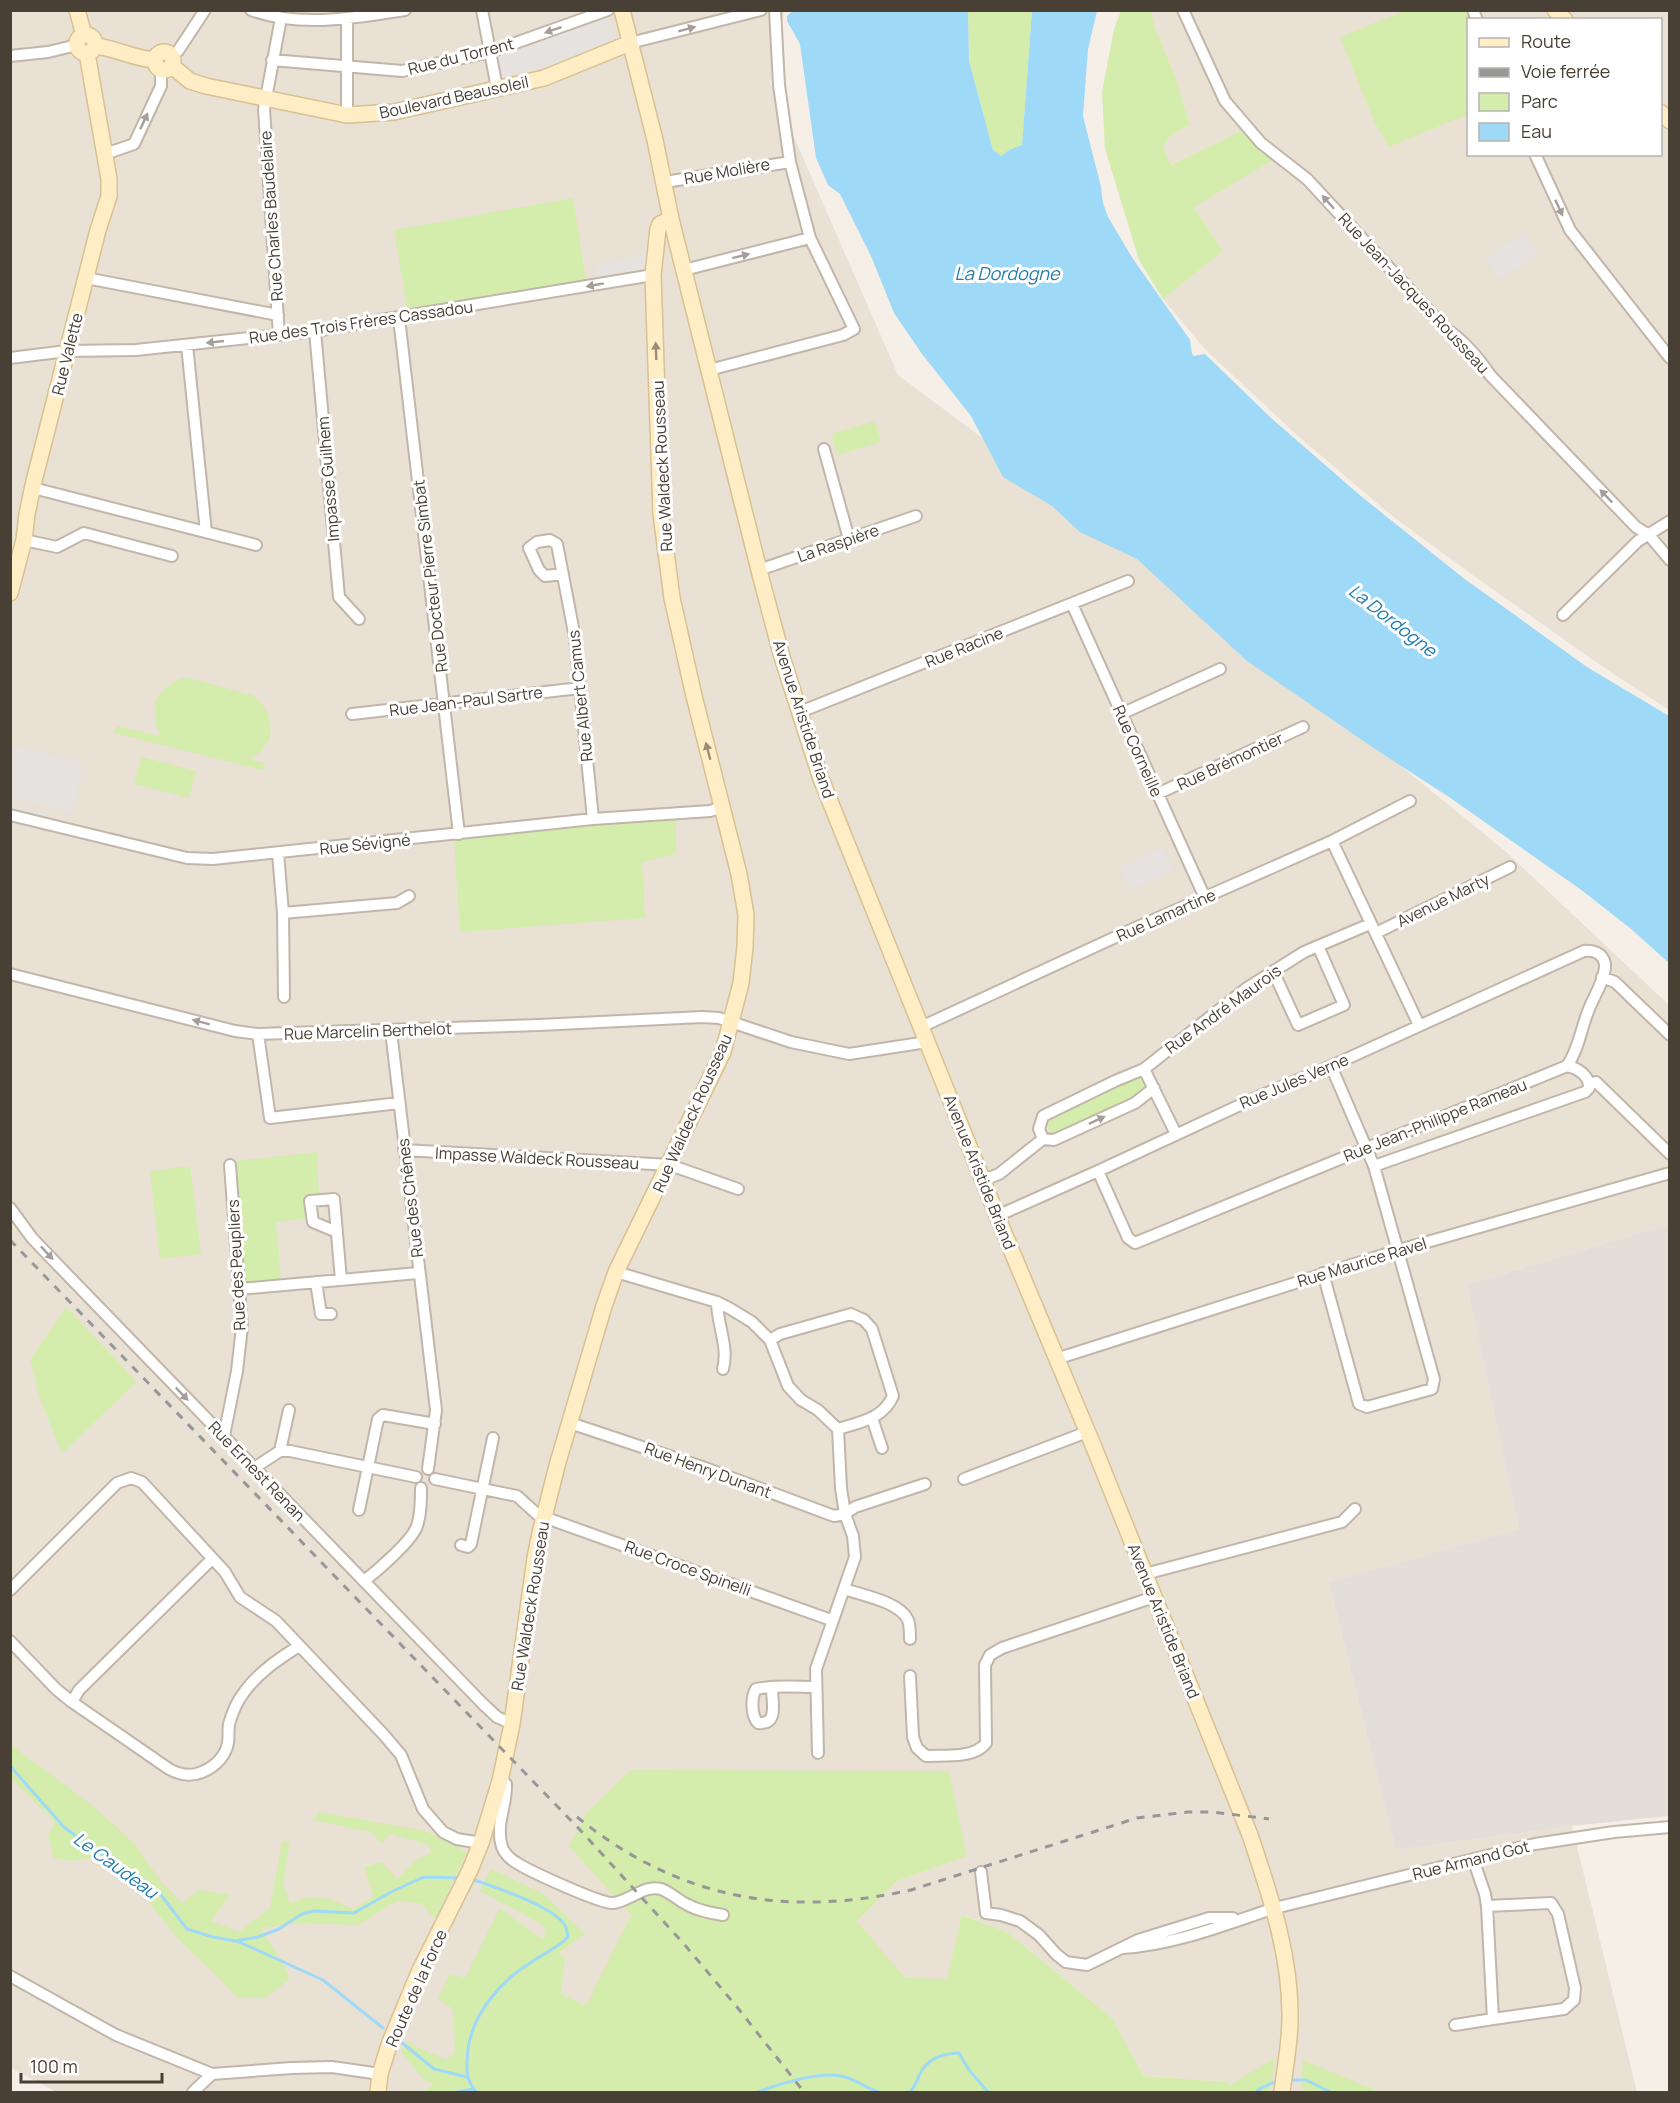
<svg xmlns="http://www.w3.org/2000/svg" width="1680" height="2103" font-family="Manrope,sans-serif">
  <rect width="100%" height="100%" fill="#f5efe7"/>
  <!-- residential -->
  <path fill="#e9e1d4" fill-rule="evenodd" d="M10,11H784L770,82L898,375L1153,565L1504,850L1669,1005V1224L1467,1285L1519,1529L1329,1584L1396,1850L1572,1826L1637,2092H1227L1228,2082L1144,2076L1112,2018L1007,1932L963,1915L947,1979H905L857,1921L897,1881L966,1856L948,1771L631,1915L586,2007L561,1994L565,1957L500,1908L456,2092H56L11,2068Z
    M1151,11H1669V710L1609,671L1474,576L1391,515L1298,436L1204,348L1163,299L1223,251L1194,207L1240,131L1171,165L1163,146L1172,134L1190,125L1175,76L1155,27ZM1468,20H1660V154H1468Z"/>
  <!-- industrial -->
  <path fill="#e4ded8" d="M1669,1224V1816L1572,1826L1396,1850L1329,1583L1519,1529L1467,1285Z"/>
  <!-- green -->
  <path fill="#d4ecac" d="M968,11H1032L1022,146L1009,150L1001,156L993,150L969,61Z
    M1121,11H1151L1155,27L1175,76L1190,125L1172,134L1163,146L1171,165L1240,131L1273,160L1194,207L1223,251L1163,299L1139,260L1105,149L1102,92L1114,29Z
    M1404,11H1469L1473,19L1468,20V114L1389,147L1373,119L1340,37Z
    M573,198L586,281L408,313L394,230Z
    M875,421L881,442L837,455L831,434Z
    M186,677L254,696L263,705L268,713L271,730L269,740L260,752L248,759L264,762L263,770L114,733L117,726L160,736C149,706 154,688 186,677Z
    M141,757L196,771L189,798L134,784Z
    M676,818V854L642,862L645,918L460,932L454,839Z
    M1139,1079L1144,1081L1147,1087L1144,1093L1058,1134C1049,1133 1046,1126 1050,1118L1131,1080Z
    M317,1152L319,1194L304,1195L307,1218L276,1222L281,1278L245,1284L236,1161Z
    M190,1166L201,1254L160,1259L150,1171Z
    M66,1307L137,1382L62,1453L40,1399L30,1360Z
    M11,1745L91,1804L134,1843L162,1883L182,1903L199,1890L230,1895L211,1921L239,1932L270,1908L282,1842L290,1841L283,1884L290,1903C319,1892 326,1897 353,1909L373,1897L364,1867L382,1862L397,1879L415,1861L431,1853L429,1845L391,1834L381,1843L371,1832L313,1820L320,1812L426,1831L467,1852L435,1919L421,1903L397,1901L358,1925L302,1923L261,1928L288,1973L289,1980L265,1998L236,1997L215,1974L179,1940L138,1889L90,1858L72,1861L54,1858L48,1837L55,1822L11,1779Z
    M631,1770L949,1771L967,1856L897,1881L857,1921L905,1978L947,1979L962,1915L1007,1932L1112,2018L1144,2076L1228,2082V2086L1275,2058L1270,2092H424L433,2084L423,2079L401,2052L407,2042L446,2060L455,2052L453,2009L438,1999L450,1974L465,1978L500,1908L542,1939L546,1935L543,1925L480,1891L491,1869L542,1893L585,1934L559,1952L565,1957L561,1994L586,2006L631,1915L569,1846L587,1812Z
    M1303,2060L1380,2092H1305L1301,2086Z"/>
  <!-- parking -->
  <path fill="#e5e2df" d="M606,16L615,41L565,61L497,78L494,54Z
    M1523,233L1537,255L1500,279L1486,258Z
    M647,254L646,263L641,269L596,281L597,265Z
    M11,745L84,764L72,813L11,797Z
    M11,804L49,813L42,832L11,824Z
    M1162,848L1173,870L1130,890L1120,868Z"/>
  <!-- water -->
  <path fill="#9ed9f7" d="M793,11H968L969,61L993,150L1001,156L1009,150L1022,145L1032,11H1097L1088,49L1083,116L1101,187L1103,203L1108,217L1133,259L1190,340L1192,354L1194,356L1205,354L1271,418L1362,497L1462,577L1587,667L1669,716V963L1630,928L1580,889L1449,797L1378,751L1247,661L1137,559L1080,532L1052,506L1003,477L971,416L922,354L894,313L871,256L840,194L828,185L816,158L800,44L787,21V16Z"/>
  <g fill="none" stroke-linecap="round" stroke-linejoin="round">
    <!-- stream -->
    <path stroke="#9ed9f7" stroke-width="3" d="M10,1766L64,1827L86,1844L138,1876L161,1895L187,1929L213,1937L235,1941L258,1937L279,1929L302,1914L313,1911L354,1913L393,1891L424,1877L462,1878
      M471,1879C492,1886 557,1907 566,1927C567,1930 567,1933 568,1937C557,1948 543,1954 530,1963C501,1981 472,2014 468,2050C466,2067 465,2078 476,2092
      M237,1941L323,1980L383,2028
      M400,2041L434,2069L467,2077
      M1290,2080H1306L1330,2092
      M457,2092L473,2089
      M758,2092C779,2084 822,2070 845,2077C857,2080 867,2089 879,2092
      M910,2092C915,2087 916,2082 919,2076C927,2058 941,2054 959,2053L969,2070L988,2092
      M1256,2092L1261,2088L1277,2081"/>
    <defs>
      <path id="street" d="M251,10C300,28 354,18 405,10
        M482,10L497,88
        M1183,10L1225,101L1261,143L1307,179L1445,328C1463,340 1478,357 1490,375L1636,527L1649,535L1670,560
        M1473,10L1477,20
        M630,43L761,10
        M171,55L178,51L205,10
        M10,56L48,52L77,45
        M272,60L402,71L490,52L608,10
        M347,115V19
        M105,154L134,144L161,86V69
        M1535,154L1570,230L1670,358
        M665,182L790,162
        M684,270L810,238
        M86,278L278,315
        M399,318L459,834
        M315,331L339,597L359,619
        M279,335L264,109L281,18
        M187,345L206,532
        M10,358L67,351L136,350L315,331L653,275
        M709,370L843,335L854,329L810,238L790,162L779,85L775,10
        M824,449L849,539
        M33,488L256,545
        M24,540L57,547L84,533L172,556
        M759,570L916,516
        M563,574L545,576L539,570L529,548L537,542L550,540L557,544L575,638L593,819
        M1072,604L1205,898
        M1563,615L1638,541L1670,521
        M800,712L1128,581
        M352,714L580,688
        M1121,714L1220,669
        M1157,794L1303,727
        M10,815L187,858L213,859L593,819L710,811L723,807
        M1332,841L1419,1025
        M278,853L283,913L397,903L409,896
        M283,913L284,997
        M1376,933L1510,867
        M1273,971L1298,1025L1344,1005L1318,946
        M10,974L235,1031L258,1034L539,1025L702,1017L719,1018L791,1042L849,1054L927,1042
        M1602,977L1615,982L1670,1035
        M921,1027L1133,929L1332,841L1410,801
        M391,1031L436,1410L428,1469
        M258,1034L270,1118L399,1103
        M1590,1084L1596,1082L1670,1154
        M1176,1134L1144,1069L1247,988L1304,952L1370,924
        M1043,1139L1054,1140L1135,1103L1154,1088
        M404,1150L670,1165L738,1189
        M1098,1171L1128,1238L1135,1243L1567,1066C1578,1068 1590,1076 1589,1088L1585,1092L1374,1166
        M983,1180L999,1174L1043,1139L1039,1129L1043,1116L1115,1081L1144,1069
        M10,1208L32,1238L54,1261L483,1704L497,1717L512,1724
        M997,1216L1098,1171L1253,1099L1331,1066L1584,951C1593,950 1603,953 1605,964C1606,978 1594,996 1589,1009C1581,1028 1579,1049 1567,1066
        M337,1232L313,1222L310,1201L334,1199L341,1280
        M616,1272L717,1302L729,1308L752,1322L770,1340L788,1386L801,1400L818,1410L838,1429L841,1488L845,1514L853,1536L855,1557L816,1669L818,1753
        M1323,1273L1359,1404L1367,1407L1432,1389L1434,1379L1374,1166L1331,1066
        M316,1282L321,1314H331
        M240,1289L418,1273
        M717,1302C717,1324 729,1347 723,1369
        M770,1340L780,1334L851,1314L864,1320L872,1329L893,1396C883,1419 860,1422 838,1429
        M1056,1359L1399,1250L1670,1173
        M872,1418L882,1448
        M570,1423L705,1468L834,1516L845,1514L855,1507L925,1484
        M224,1436L237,1371L242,1327L230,1165
        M280,1451L289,1410
        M254,1468L280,1451H290L416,1477
        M435,1479L517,1496L538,1515L831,1620
        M964,1479L1087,1432
        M359,1510L378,1419L383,1415L435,1424
        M461,1545L468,1547L471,1544L493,1438
        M1145,1574L1342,1522L1355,1509
        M364,1581C377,1571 412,1541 417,1526C421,1514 421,1501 421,1488
        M844,1589C862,1595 900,1602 908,1620C910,1625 910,1633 910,1639
        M10,1590L117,1483L131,1478L142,1482L225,1572L240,1597L276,1621L384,1735L401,1755L423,1809L443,1832L457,1839L481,1843
        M10,1641L56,1689L72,1702L169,1769C178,1774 186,1776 196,1774C211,1770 225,1759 228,1743C229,1737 228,1730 229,1724C232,1713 238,1700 245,1691C259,1672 280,1658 299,1646
        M910,1676L913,1737L917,1748L926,1756C944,1755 974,1759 986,1743L985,1665L990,1655L1002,1648L1154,1597
        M772,1688C772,1703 779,1725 758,1723C751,1716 751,1697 756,1689C775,1685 797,1687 816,1687
        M72,1702L79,1690L212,1559
        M500,1781L506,1784C507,1806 495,1824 502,1847C504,1853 511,1860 517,1863C529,1871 601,1904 613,1903C629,1902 644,1884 661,1889C670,1892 679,1901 688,1905C699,1911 710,1913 723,1915
        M1473,1859L1485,1894L1487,1906L1493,2019L1564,2009L1574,2000L1575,1988L1558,1914L1551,1903L1487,1906
        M981,1872L986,1913L1001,1915L1020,1921L1039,1935L1056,1954L1066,1962L1087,1965L1138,1940L1209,1918H1233
        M1123,1948C1175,1945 1226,1924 1275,1908L1535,1844L1614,1832L1670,1827
        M10,1976L116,2035L212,2074L292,2068L332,2067L380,2074
        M1455,2025L1493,2019
        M193,2092L212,2074"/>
      <path id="secondary" d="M77,10L84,35
        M622,10L655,140L671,219L761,578L782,657L821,779L1002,1228L1093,1445L1250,1835C1270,1895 1291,1955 1290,2019C1290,2043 1285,2068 1282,2092
        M1555,10L1565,20
        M77 44a9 9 0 1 1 18 0a9 9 0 1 1-18 0Z
        M95,46C116,48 134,59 155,60
        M155 61a9 9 0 1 1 18 0a9 9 0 1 1-18 0Z
        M172,66L190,81L206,86L347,115L394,112L544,78L630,43
        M1660,112L1670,121
        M10,593L24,540L27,514L34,481L98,230L109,196V179L87,53
        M378,2092L380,2074L390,2042L420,1970L470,1870L481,1843L500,1781L512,1724L535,1558L540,1533L558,1462L604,1306L616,1272L723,1052L741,983L745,947L746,915L739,874L694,696L672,598L661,514L653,275L658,229L660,224L671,219"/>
    </defs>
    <!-- street casing -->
    <use href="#street" stroke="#c1b6a8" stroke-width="14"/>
    <!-- secondary casing -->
    <use href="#secondary" stroke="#d8c192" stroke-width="18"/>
    <!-- street -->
    <use href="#street" stroke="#fff" stroke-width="10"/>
    <!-- secondary -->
    <use href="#secondary" stroke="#ffedc6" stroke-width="15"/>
    <!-- rail -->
    <path stroke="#979797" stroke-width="3" stroke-dasharray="8 8" stroke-linecap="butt" d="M10,1240L582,1832L684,1944L737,2007L804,2092
      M577,1817C678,1899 785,1918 911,1890L1137,1818L1188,1812H1213L1269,1819"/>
  </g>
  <!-- one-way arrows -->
  <defs><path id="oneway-solid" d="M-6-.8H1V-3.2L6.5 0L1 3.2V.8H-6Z" transform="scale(1.5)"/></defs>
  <g fill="#a49f9a">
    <use href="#oneway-solid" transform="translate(687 29) rotate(-15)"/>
    <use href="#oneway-solid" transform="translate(553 30) rotate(161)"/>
    <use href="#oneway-solid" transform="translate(144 121) rotate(-65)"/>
    <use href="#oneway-solid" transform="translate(1328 202) rotate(-132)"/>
    <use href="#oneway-solid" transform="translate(1559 208) rotate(65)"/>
    <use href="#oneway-solid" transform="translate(741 256) rotate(-14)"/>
    <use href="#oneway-solid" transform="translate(595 285) rotate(170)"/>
    <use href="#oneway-solid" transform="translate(215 342) rotate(174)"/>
    <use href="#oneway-solid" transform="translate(1606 496) rotate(-134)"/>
    <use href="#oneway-solid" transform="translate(201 1022) rotate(-165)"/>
    <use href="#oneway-solid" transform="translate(1097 1120) rotate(-25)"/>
    <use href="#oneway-solid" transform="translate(47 1253) rotate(47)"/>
    <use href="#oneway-solid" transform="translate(182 1394) rotate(46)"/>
  </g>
  <g fill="#9a8d76">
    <use href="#oneway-solid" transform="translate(656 351) rotate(-92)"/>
    <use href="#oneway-solid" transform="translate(708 751) rotate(-105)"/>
  </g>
  <g text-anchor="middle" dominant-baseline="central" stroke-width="6" stroke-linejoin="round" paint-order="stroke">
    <!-- street labels -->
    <g font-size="16" fill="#483f35" stroke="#fff">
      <text transform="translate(461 56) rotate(-14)">Rue du Torrent</text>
      <text transform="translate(454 97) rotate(-12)">Boulevard Beausoleil</text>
      <text transform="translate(727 171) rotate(-10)">Rue Molière</text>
      <text transform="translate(271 216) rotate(-94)">Rue Charles Baudelaire</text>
      <text transform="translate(1414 293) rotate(47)">Rue Jean-Jacques Rousseau</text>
      <text transform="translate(361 322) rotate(-8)">Rue des Trois Frères Cassadou</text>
      <text transform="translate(67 354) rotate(-76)">Rue Valette</text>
      <text transform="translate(662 466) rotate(-93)">Rue Waldeck Rousseau</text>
      <text transform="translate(328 479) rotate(-95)">Impasse Guilhem</text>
      <text transform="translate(838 543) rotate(-19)">La Raspière</text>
      <text transform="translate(430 576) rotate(-97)">Rue Docteur Pierre Simbat</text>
      <text transform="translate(964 647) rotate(-22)">Rue Racine</text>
      <text transform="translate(580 696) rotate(-96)">Rue Albert Camus</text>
      <text transform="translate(466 701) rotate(-7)">Rue Jean-Paul Sartre</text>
      <text transform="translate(804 719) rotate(72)">Avenue Aristide Briand</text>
      <text transform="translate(1138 751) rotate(66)">Rue Corneille</text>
      <text transform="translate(1230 761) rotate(-25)">Rue Brémontier</text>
      <text transform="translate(365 844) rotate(-6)">Rue Sévigné</text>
      <text transform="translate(1443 900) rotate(-26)">Avenue Marty</text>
      <text transform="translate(1166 915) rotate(-24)">Rue Lamartine</text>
      <text transform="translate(1223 1009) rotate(-36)">Rue André Maurois</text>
      <text transform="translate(368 1031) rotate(-2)">Rue Marcelin Berthelot</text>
      <text transform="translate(1294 1081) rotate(-23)">Rue Jules Verne</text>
      <text transform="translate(692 1113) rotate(-66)">Rue Waldeck Rousseau</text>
      <text transform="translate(1435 1120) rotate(-22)">Rue Jean-Philippe Rameau</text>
      <text transform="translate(537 1158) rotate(3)">Impasse Waldeck Rousseau</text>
      <text transform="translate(980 1172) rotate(68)">Avenue Aristide Briand</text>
      <text transform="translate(410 1198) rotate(-97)">Rue des Chênes</text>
      <text transform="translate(1362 1262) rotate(-17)">Rue Maurice Ravel</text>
      <text transform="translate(236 1265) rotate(-93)">Rue des Peupliers</text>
      <text transform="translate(708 1470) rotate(20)">Rue Henry Dunant</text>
      <text transform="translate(257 1471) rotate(46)">Rue Ernest Renan</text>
      <text transform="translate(688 1568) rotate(20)">Rue Croce Spinelli</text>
      <text transform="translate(530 1606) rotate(-81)">Rue Waldeck Rousseau</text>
      <text transform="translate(1164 1621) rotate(68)">Avenue Aristide Briand</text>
      <text transform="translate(1471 1860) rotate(-14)">Rue Armand Got</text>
      <text transform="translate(416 1988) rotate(-66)">Route de la Force</text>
    </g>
    <!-- water labels -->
    <g font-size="18" font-style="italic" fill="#227dad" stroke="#fff">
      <text x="1007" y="273">La Dordogne</text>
      <text transform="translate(1393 620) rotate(38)">La Dordogne</text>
      <text transform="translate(116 1865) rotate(36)">Le Caudeau</text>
    </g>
  </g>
  <!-- border -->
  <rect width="1680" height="2103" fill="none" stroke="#483f35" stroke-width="24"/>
  <!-- legend -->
  <rect x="1467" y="18" width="195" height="138" fill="#ffffff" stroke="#b6b2ae" stroke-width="1.5"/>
  <rect x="1479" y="38" width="30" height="9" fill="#ffedc6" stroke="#b6b2ae" stroke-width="1.5"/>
  <text x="1521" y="48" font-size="18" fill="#483f35">Route</text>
  <rect x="1479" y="68" width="30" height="9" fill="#979797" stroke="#b6b2ae" stroke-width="1.5"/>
  <text x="1521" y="78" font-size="18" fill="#483f35">Voie ferrée</text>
  <rect x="1479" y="93" width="30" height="18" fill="#d4ecac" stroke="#b6b2ae" stroke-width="1.5"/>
  <text x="1521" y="108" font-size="18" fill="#483f35">Parc</text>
  <rect x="1479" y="123" width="30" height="18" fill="#9ed9f7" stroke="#b6b2ae" stroke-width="1.5"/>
  <text x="1521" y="138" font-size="18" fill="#483f35">Eau</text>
  <!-- scale -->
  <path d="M21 2073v9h141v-9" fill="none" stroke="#483f35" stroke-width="3"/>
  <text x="30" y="2073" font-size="18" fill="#483f35" stroke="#ffffff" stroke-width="4.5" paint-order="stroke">100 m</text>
</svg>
